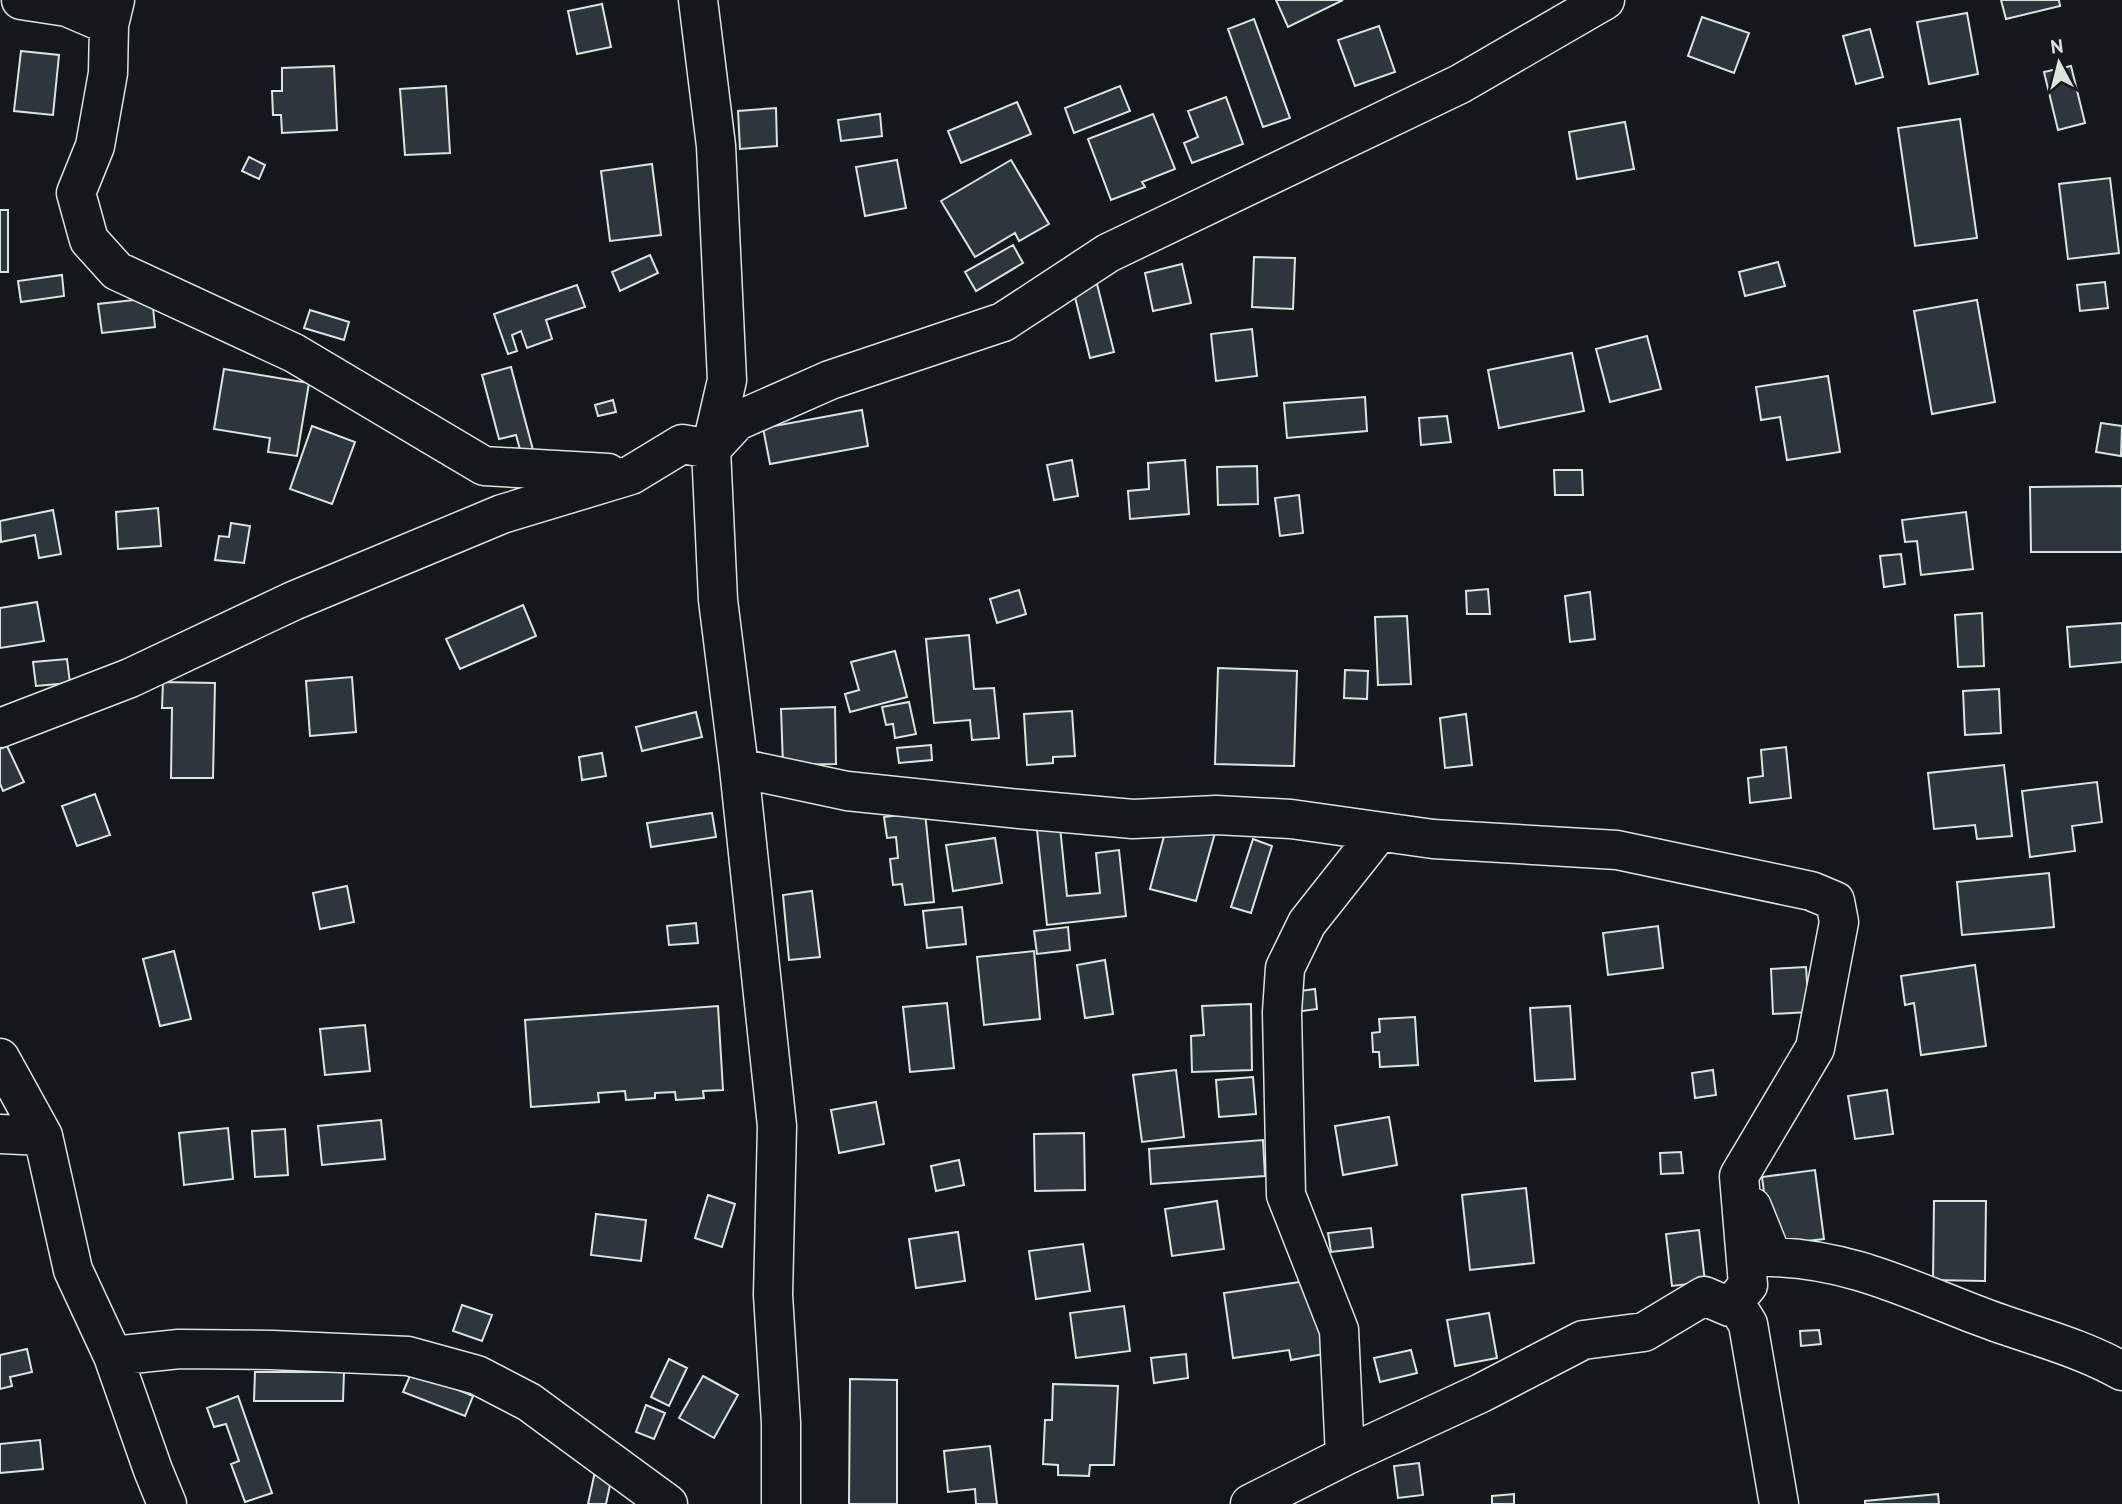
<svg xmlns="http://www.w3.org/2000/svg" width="2122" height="1504" font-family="'PT Sans',sans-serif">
  <rect width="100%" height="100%" fill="#14181c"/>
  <!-- building -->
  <path fill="#2c363c" stroke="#d8e6dc" stroke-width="2" d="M1276,0H1343L1288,27Z
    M2001,0H2059L2060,6L2006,19Z
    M602,4L611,47L577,54L568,11Z
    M1967,13L1978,74L1929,84L1917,22Z
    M1702,17L1749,33L1734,73L1688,56Z
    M1254,19L1290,118L1263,127L1228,29Z
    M1379,26L1395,72L1355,86L1338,40Z
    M1870,29L1883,77L1856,84L1843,36Z
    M21,51L59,55L53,115L14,111Z
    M334,66L337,130L282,133L281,115H273L272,91H282V68Z
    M2071,66L2085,123L2058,130L2044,72Z
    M446,86L450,153L405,155L400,89Z
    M1120,86L1130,111L1074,133L1065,108Z
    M1226,97L1243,144L1192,163L1184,143L1198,137L1188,111Z
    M1017,102L1031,134L961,163L948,131Z
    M776,108L777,146L740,149L738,111Z
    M880,114L882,136L841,141L838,120Z
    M1153,114L1175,169L1142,182L1145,187L1111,200L1088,139Z
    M1960,119L1977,238L1915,246L1898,128Z
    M1625,122L1634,169L1577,179L1569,132Z
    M249,157L265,165L259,179L242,171Z
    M897,160L906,208L865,216L856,167Z
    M1011,160L1049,224L1019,241L1015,233L975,257L941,201Z
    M652,164L661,235L610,241L601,171Z
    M2110,178L2119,253L2068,259L2059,184Z
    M0,210H8V272H0Z
    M1013,245L1023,263L976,291L965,272Z
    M650,255L658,273L620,291L612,272Z
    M1254,257L1295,258L1293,309L1252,307Z
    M1778,262L1785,286L1745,296L1739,272Z
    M1182,264L1191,303L1153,311L1145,273Z
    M62,275L64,296L21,302L18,281Z
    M2105,282L2108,308L2080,311L2077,285Z
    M1097,284L1114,352L1090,358L1073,289Z
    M577,285L585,307L546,320L552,339L527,348L521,331L512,335L517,351L508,354L494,314Z
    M152,298L155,327L102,333L98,304Z
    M1977,300L1995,402L1932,414L1914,311Z
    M310,310L349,322L344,340L304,328Z
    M1252,329L1257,376L1216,381L1211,334Z
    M1647,336L1661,389L1610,402L1596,349Z
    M1572,353L1584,411L1499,428L1488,370Z
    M511,367L533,450L521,453L516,435L499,439L482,375Z
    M224,369L309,383L297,456L268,452L270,438L214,429Z
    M1828,376L1840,452L1787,460L1780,417L1761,420L1756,387Z
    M1365,397L1367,431L1287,438L1284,403Z
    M613,400L616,412L598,416L595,405Z
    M862,410L868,446L770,464L763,428Z
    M1447,416L1451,442L1421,445L1419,418Z
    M2101,423L2122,426L2121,456L2096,452Z
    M312,426L355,442L332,504L290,489Z
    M1072,460L1078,496L1054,500L1047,465Z
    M1185,460L1189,514L1130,519L1128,491L1149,489L1148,463Z
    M1257,466L1258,504L1218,505L1217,467Z
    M1554,470H1582L1583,495H1555Z
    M2122,486V552H2031L2030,487Z
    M1299,495L1303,533L1280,536L1275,498Z
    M158,508L161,546L118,549L116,512Z
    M53,510L61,554L39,558L35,535L1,542L0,521Z
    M1966,512L1973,569L1921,575L1917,541L1905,542L1902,520Z
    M231,523L250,526L244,563L215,560L219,536L229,537Z
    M1901,554L1905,584L1884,587L1880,556Z
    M1488,589L1490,614H1467L1466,591Z
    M1019,590L1026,614L997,623L990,599Z
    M1590,592L1595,639L1570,642L1565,596Z
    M37,602L44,641L0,648V608Z
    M523,605L536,636L460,669L446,639Z
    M1982,613L1984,666L1958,667L1955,615Z
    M1407,616L1411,684L1378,685L1375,617Z
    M2122,623V662L2070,667L2067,627Z
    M969,635L974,689L994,688L999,738L972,740L970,720L934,723L926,639Z
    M895,651L907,697L850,712L845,694L859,690L851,662Z
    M67,659L70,683L36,686L33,662Z
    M1218,668L1297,671L1294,766L1215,764Z
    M1345,670L1368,671L1367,699L1344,698Z
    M352,677L356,732L310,736L306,681Z
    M163,682L215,683L213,778H171L172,708H162Z
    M1999,689L2001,733L1965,735L1963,691Z
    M909,702L916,734L895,738L893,724L886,725L882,707Z
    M835,707L836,764L783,765L781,709Z
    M1072,711L1075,756L1053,757V763L1027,765L1024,714Z
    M696,712L702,737L642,751L636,727Z
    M1466,714L1472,765L1445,768L1440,718Z
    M931,745L932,760L899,763L897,748Z
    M7,746L24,782L3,791L0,784V749Z
    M1786,747L1791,798L1750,803L1748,778L1763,776L1761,750Z
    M602,753L606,776L582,780L579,757Z
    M2004,765L2012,836L1977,839L1975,825L1934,829L1928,773Z
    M2097,782L2102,822L2072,826L2075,851L2030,857L2022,791Z
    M95,794L110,835L77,846L62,806Z
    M925,812L934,902L905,905L902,884L893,885L890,859L898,858L896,837L887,838L884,817Z
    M712,813L716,837L651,847L647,823Z
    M1059,817L1067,896L1100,893L1096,853L1119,850L1126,916L1047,925L1036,820Z
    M1168,821L1215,833L1196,901L1150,889Z
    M995,838L1002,883L953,891L946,845Z
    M1253,839L1272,846L1251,913L1231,907Z
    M2049,873L2054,927L1962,935L1957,882Z
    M347,886L354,922L320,929L313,893Z
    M812,891L820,957L789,960L783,895Z
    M962,907L966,944L927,948L923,911Z
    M696,923L698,943L669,945L667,926Z
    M1658,926L1663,968L1608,975L1603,933Z
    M1068,927L1070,950L1037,954L1034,931Z
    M174,951L191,1019L160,1026L143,959Z
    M1034,951L1040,1019L984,1025L977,957Z
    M1105,960L1113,1014L1085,1018L1077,965Z
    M1975,965L1986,1046L1921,1055L1914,1003L1905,1005L1901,976Z
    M1806,967L1809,1012L1773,1014L1771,969Z
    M1315,989L1317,1009L1295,1012L1293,992Z
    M947,1003L954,1068L910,1072L903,1007Z
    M1251,1004L1252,1070L1192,1072L1191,1036L1204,1035L1202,1006Z
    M718,1006L723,1090L703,1091L704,1098L676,1100L675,1092L655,1093V1098L626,1100L625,1091L598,1093L599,1102L531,1107L525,1020Z
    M1570,1006L1575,1079L1535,1081L1530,1008Z
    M1415,1017L1418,1065L1380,1067L1379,1052H1373L1372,1033L1380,1032L1379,1019Z
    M365,1025L370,1071L325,1075L320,1029Z
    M1176,1070L1184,1137L1142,1142L1133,1075Z
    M1713,1070L1716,1095L1695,1098L1692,1073Z
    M1253,1077L1256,1114L1219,1117L1216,1080Z
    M1887,1090L1893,1134L1855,1139L1848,1096Z
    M876,1102L884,1144L839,1153L831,1110Z
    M1389,1117L1397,1165L1343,1175L1335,1126Z
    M381,1120L385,1159L322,1165L318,1126Z
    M228,1128L233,1179L184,1185L179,1133Z
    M285,1129L288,1175L255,1177L252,1131Z
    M1084,1133L1085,1190L1035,1191L1034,1134Z
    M1263,1140L1265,1176L1151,1184L1149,1149Z
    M1681,1152L1683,1173L1661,1174L1660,1153Z
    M959,1160L964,1185L936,1191L931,1166Z
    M1815,1170L1824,1239L1771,1245L1762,1177Z
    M1526,1188L1534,1263L1470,1270L1462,1195Z
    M708,1195L735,1204L722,1247L695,1238Z
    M1217,1201L1224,1249L1172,1256L1165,1209Z
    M1934,1201H1986L1985,1281L1933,1280Z
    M596,1214L646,1220L641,1261L591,1255Z
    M1371,1228L1373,1247L1331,1252L1328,1233Z
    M1699,1230L1705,1282L1672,1286L1666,1234Z
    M958,1232L965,1281L916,1288L909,1239Z
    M1083,1244L1090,1291L1036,1299L1029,1251Z
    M1314,1280L1324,1354L1291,1360L1289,1350L1233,1358L1224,1293Z
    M462,1305L492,1315L482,1341L453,1331Z
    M1124,1306L1130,1351L1076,1358L1070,1313Z
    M1489,1313L1497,1358L1455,1366L1447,1320Z
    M1819,1330L1821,1344L1801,1346L1800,1331Z
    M27,1349L32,1372L10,1377L12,1386L0,1389V1355Z
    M1411,1350L1417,1373L1380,1382L1374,1358Z
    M1186,1354L1188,1378L1154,1383L1151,1358Z
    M669,1359L687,1368L669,1406L651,1397Z
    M412,1371L473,1396L465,1416L403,1392Z
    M255,1372H344L343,1401H254Z
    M703,1376L738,1395L714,1438L679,1418Z
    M850,1379L897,1380V1504H849Z
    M1053,1384L1118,1386L1114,1465H1090L1089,1476L1058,1475V1465L1043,1464L1045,1420H1052Z
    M238,1396L272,1493L245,1502L231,1464L239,1461L226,1424L214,1427L207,1408Z
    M646,1405L665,1413L654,1439L636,1432Z
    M40,1440L43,1469L0,1473V1444Z
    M990,1446L997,1504H976L975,1489L948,1492L944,1451Z
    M1419,1463L1423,1495L1398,1498L1394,1466Z
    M596,1467L613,1471L606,1504H588Z
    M1514,1494V1504H1492V1496Z
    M1938,1494L1939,1504H1865V1501Z"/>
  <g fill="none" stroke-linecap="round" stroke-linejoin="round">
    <defs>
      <path id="minor" d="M21,0L67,7L109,25
        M115,0L109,25L108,73L95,146L76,193L89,240L117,271L294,353L484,466L608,473
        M0,728L130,678L293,601L502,514L631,475L682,444L711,449L727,380L716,146L698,0
        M739,768L847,791L1020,809L1133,819L1216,815L1291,819L1433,839L1617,850L1811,891L1835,901L1839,922L1815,1048L1739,1176L1748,1285L1730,1307
        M0,1058L43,1136L73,1270L113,1356L153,1470L167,1504
        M0,1134L43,1136
        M1752,1207L1772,1257C1851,1259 1910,1290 1982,1317C2029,1335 2078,1346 2122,1371
        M113,1356L179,1349L272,1350L408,1356L477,1375L529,1402L668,1504
        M1345,1456L1339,1330L1286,1195L1282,1012L1285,968L1307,923L1379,832
        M781,1504V1423L773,1295L777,1126L739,768L718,600L711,449L737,421L830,380L1003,322L1108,253L1460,84L1605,0
        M1250,1504L1345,1456L1481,1393L1583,1340L1644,1332L1704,1296L1730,1307L1738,1308L1748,1324L1779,1504"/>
    </defs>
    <!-- minor casing -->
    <use href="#minor" stroke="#d8e6dc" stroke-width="41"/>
    <!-- minor -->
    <use href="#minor" stroke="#14181c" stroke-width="38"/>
  </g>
  <!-- north arrow -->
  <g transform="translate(2059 63) rotate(353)" stroke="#14181c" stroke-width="5" paint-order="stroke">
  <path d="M0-5L12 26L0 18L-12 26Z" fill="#d8e6dc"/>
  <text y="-10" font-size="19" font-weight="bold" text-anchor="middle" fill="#d8e6dc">N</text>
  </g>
</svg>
